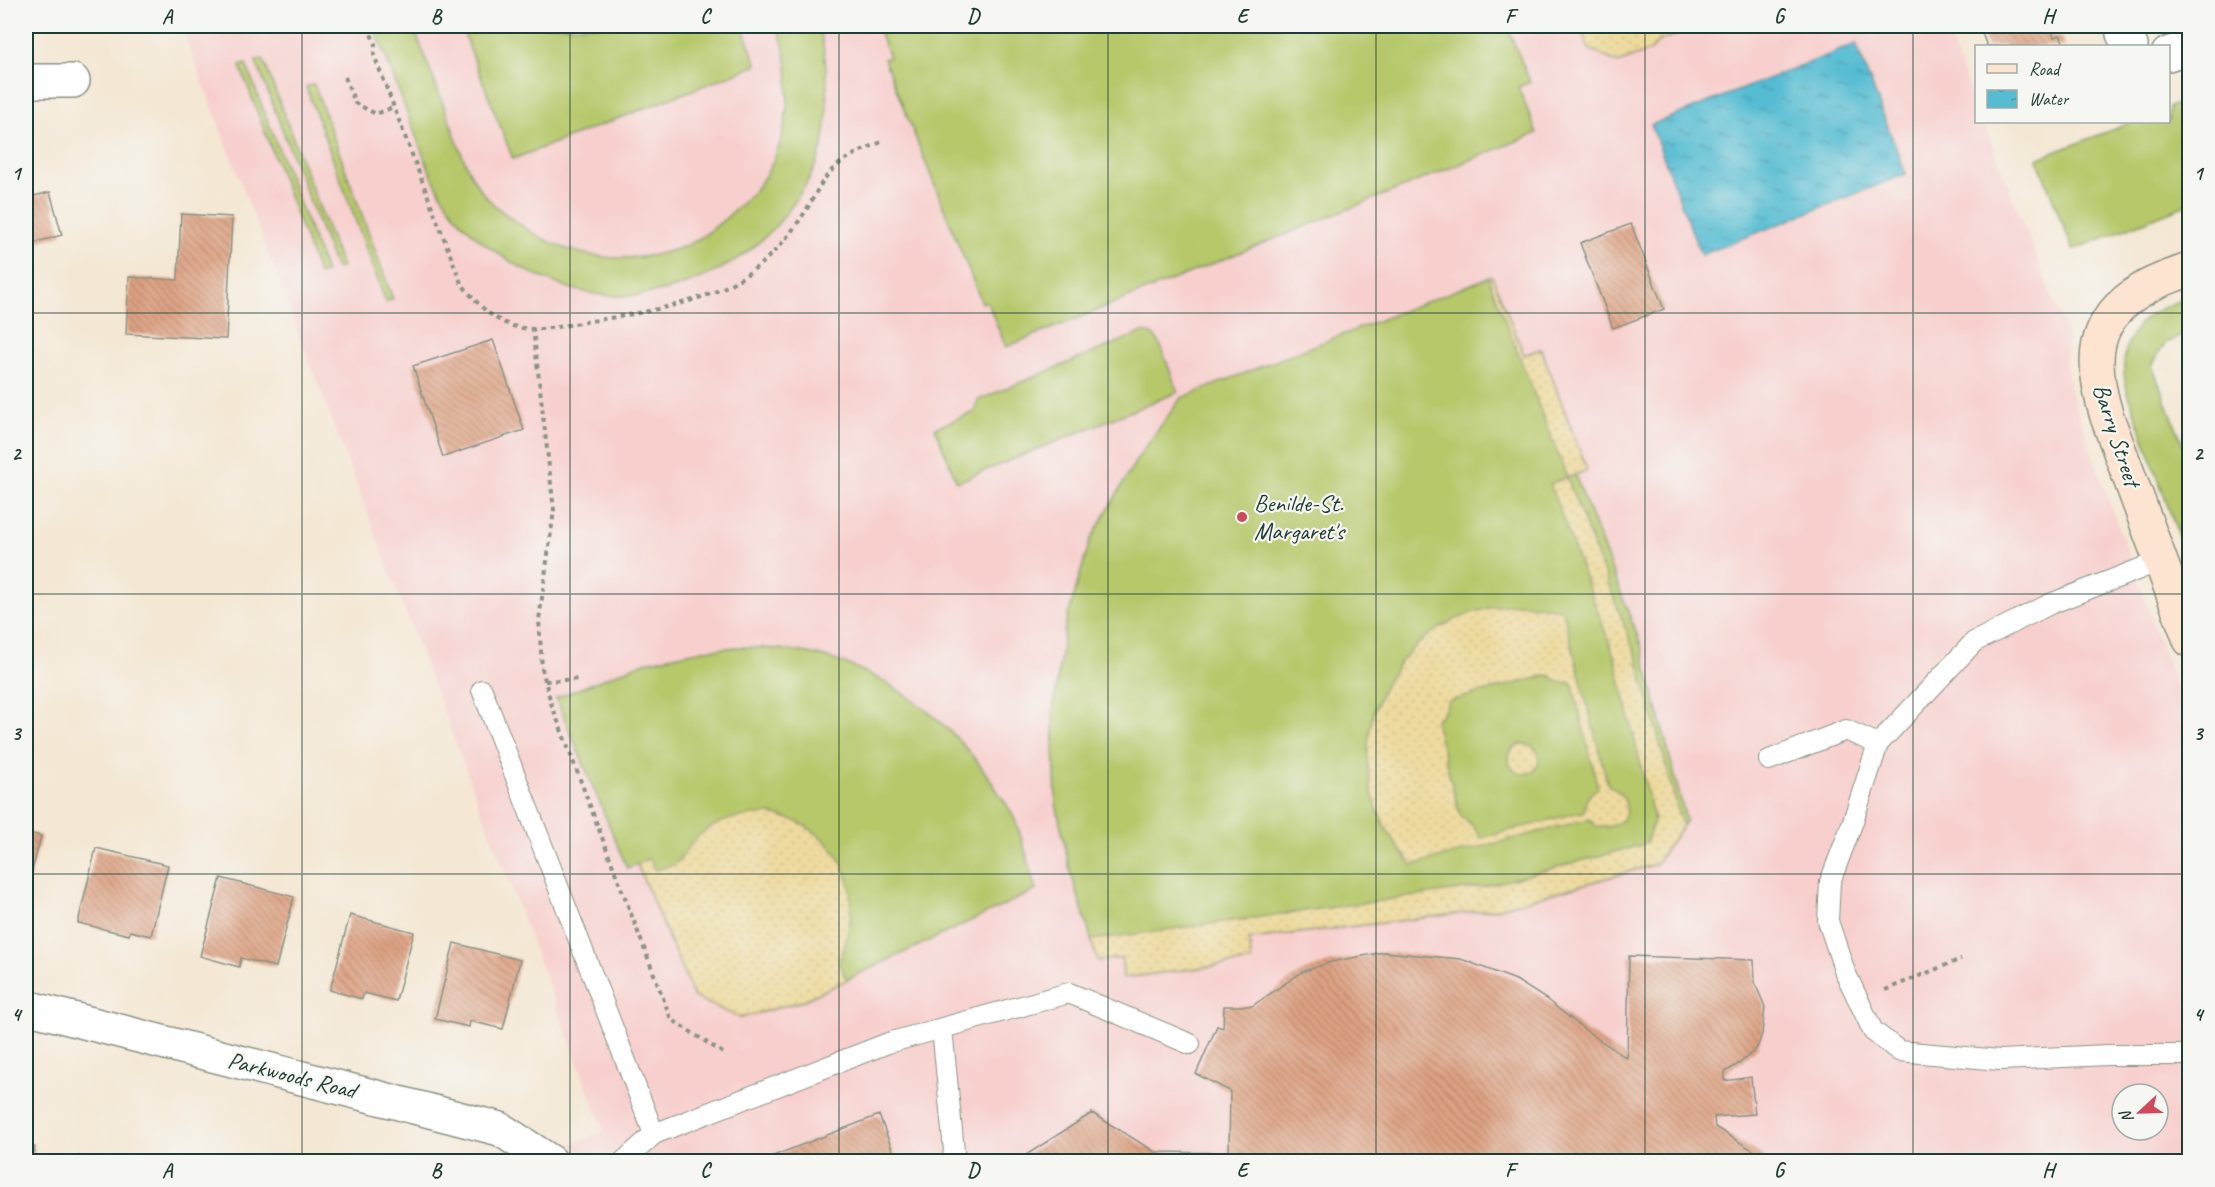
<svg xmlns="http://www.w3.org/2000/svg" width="2215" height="1187" font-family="Caveat,sans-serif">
  <defs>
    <pattern id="sand-dots" width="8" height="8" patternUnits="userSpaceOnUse" patternTransform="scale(1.5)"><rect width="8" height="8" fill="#eeda9e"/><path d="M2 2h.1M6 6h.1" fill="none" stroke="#ccbc89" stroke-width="1.8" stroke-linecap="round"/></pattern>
    <pattern id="water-ripples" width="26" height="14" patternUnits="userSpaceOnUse" patternTransform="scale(1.5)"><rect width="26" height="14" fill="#55bcd2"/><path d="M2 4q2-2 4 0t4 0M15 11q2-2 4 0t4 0" fill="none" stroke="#469aab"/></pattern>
    <pattern id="building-back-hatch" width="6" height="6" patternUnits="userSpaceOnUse" patternTransform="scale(1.5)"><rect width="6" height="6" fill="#dea182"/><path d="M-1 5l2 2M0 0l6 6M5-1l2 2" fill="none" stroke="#b3846b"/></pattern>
  </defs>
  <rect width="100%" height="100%" fill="#f6f6f2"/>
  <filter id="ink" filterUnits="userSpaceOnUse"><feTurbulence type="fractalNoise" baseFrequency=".0167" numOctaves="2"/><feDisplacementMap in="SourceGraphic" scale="12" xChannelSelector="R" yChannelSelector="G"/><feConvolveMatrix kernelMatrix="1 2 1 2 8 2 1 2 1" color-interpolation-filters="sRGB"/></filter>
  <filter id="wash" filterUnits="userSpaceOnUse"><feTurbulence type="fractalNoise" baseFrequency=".008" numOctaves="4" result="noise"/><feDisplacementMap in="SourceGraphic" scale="24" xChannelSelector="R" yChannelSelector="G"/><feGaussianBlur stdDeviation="1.35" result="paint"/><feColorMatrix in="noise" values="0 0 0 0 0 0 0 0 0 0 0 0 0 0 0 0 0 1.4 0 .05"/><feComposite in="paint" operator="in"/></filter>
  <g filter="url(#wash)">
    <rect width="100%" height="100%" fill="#f4e7d3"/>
    <!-- built -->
    <path fill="#f7d0ce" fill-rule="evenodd" d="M181,26H1945L1976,106V122H1983L2068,336L2065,356L2070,391L2189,723V1161H589L571,1145L604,1131ZM2122,1094H2158V1130H2122Z"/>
    <!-- grass -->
    <path fill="#b6c86b" stroke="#6a8250" stroke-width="1.5" d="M374,26H413C426,59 439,93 452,127C460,149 468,175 483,193C493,206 508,216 521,225C568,259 630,268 685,246C700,240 714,228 726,218C737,208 749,198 758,186C791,144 796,74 777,26H819C827,57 830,106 824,138C819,166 802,193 785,215C750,260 695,288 638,295C578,303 503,266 462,223C436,195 425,159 411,123C399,91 386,58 374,26Z
      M461,26H742L757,65L513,159Z
      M877,26H1507L1530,82L1518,87L1537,133L1006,347L987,301L982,303L884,59L889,57Z
      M263,59L342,267L336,269L256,61Z
      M246,64L326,272L319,275L240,66Z
      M314,84L393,299L386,302L306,87Z
      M2189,99V204L2073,250L2037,159L2132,122H2168L2169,107Z
      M1492,276L1524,355L1541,349L1587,470L1575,475L1641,645L1686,820L1656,864L1496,909L1249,939L1251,961L1123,978L1122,957L1098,961L1069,866L1056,803L1053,712L1065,626L1090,541L1137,459L1181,398Z
      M2189,297V333L2165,343L2152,366L2189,460V566L2129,396C2119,367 2123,334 2150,315C2162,307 2176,302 2189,297Z
      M1143,332L1152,334L1159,342L1178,392L957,482L935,428L974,412L978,400Z
      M738,647C767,648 797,649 825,657C897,678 959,728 998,792C1004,801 1011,810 1015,820C1024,842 1029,867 1036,890L802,1001L740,1018L694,997L637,864L627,868L556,698L645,662L703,650Z"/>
    <!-- sand -->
    <path fill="url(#sand-dots)" stroke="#868c69" stroke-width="1.5" fill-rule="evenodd" d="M1579,26H1701L1659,41L1651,50L1618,63L1589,49Z
      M1492,276L1524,355L1541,349L1587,470L1567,478L1638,660L1682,826L1656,864L1496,909L1249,939L1251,961L1123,978L1122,958L1098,961L1091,940L1482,887L1641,845L1647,841L1654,820L1615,658L1550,484L1567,477L1488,277Z
      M1521,604L1545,606L1563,611L1608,785C1637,799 1630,830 1597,827L1589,819L1412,865C1393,842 1377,818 1371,788C1351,691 1423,607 1521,604ZM1548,675L1560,682L1572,683L1598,788C1589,794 1585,800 1584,811L1481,838L1473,826L1460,815L1435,721L1445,711L1448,701Z
      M1509 759a15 15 0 1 1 30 0a15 15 0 1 1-30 0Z
      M771,814C780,817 790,818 798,822C857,852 861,907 839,962L847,980L802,1001L740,1018L694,997L637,864L649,858L655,870C662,868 672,867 677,862C685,853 691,842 701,834C720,818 747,815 771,814Z"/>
    <!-- water -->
    <path fill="url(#water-ripples)" stroke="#3a7c83" stroke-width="1.5" d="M1856,44L1906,174L1701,255L1651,125Z"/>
    <g id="blocks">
      <!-- building -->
      <path fill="url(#building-back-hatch)" d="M1979,26H2050L2054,37L2060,35L2065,46H1987Z
        M50,192L62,235L26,245V198Z
        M181,214L232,217L226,339L126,334L129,277L178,280Z
        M1631,224L1664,309L1613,328L1580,243Z
        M493,340L524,430L443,457L413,366Z
        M26,832L41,836L26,894Z
        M96,848L168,865L151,936L130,931L129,935L78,923Z
        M221,878L294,897L276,967L241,958L239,967L200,956Z
        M350,915L414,932L396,1001L364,993L362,999L330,990Z
        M454,943L520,960L503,1029L470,1021L469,1027L435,1019Z
        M1384,952L1461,959L1516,980L1546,999L1585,1030L1627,1058L1629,956L1754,960L1755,983L1765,1007L1762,1034L1757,1048L1740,1063L1725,1072V1081L1751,1077L1755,1114L1714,1117L1715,1127L1772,1162H1015L1092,1113L1155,1152L1229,1153L1230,1091L1196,1074L1217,1026L1223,1028L1224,1006H1252L1302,972L1331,962Z
        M879,1115L897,1162H760V1161Z
        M26,1145L35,1147L32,1162H26Z
        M79,1156L99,1161V1162H77Z"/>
    </g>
  </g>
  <g filter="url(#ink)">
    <use href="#blocks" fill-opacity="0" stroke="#8a9284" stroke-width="1.5"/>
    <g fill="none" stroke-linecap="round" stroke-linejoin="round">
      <defs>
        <path id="lane" d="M2160,561L2050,604L1974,642L1878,744L1852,824L1830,882L1828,921L1845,972L1873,1031L1899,1051L2000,1060L2109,1055H2190
          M482,690L654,1134
          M1769,760L1846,730L1878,744
          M942,1028L954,1151L952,1162
          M623,1162L654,1134L888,1043L1069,993L1190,1044"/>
        <path id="street" d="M2122,26L2123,34L2131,46
          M2168,54L2190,46
          M26,81H73
          M26,1007L500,1129L551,1162"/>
        <path id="secondary" d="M2190,269C2174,276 2157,280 2143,289C2090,320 2090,363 2107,417L2190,640"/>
      </defs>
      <!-- lane casing -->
      <use href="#lane" stroke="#8a9284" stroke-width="22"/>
      <!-- street casing -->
      <use href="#street" stroke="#8a9284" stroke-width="36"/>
      <!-- secondary casing -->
      <use href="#secondary" stroke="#8a9284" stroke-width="36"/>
      <!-- path -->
      <path stroke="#8a9284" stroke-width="4" stroke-dasharray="4.5 4.5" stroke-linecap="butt" d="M368,26L375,44L374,55L461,283C475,301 490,319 513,326C536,333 562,326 585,322C627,315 670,309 710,294C726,287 743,278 757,267C775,253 793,231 805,212C814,198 820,182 832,170C847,156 865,149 884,141
        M345,77L355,103L376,114L394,107
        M533,328L554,510L539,620L542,669L551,703L671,1019L726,1055
        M545,681L579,679
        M1885,990L1961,959"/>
      <!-- lane -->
      <use href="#lane" stroke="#fff" stroke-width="20"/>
      <!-- street -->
      <use href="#street" stroke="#fff" stroke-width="33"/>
      <!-- secondary -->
      <use href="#secondary" stroke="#fde4d1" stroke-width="33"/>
    </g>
  </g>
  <!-- grid -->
  <path fill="none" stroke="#1f3d34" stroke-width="1.5" stroke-opacity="0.55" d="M302,26V1162M570,26V1162M839,26V1162M1108,26V1162M1376,26V1162M1645,26V1162M1913,26V1162M26,313H2190M26,594H2190M26,874H2190"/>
  <!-- markers -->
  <circle fill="#d1495b" stroke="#f6f6f2" stroke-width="2" cx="1242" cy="517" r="6"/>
  <g text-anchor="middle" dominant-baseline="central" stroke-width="4.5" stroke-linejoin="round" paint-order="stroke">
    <!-- street labels -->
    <g font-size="24" fill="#1f3d34" stroke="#f6f6f2">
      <text transform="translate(2117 435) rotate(72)">Barry Street</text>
      <text transform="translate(292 1075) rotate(14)">Parkwoods Road</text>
    </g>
    <!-- poi labels -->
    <g font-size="24" fill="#1f3d34" stroke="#f6f6f2" text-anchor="start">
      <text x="1254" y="503">Benilde-St.<tspan x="1254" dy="28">Margaret's</tspan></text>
    </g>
  </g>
  <!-- margin -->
  <rect width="2215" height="1187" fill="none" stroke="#f6f6f2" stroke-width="66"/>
  <!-- legend -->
  <rect x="1975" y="45" width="195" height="78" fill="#f6f6f2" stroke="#a0aca6" stroke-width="1.5"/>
  <rect x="1987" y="64" width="30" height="9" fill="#fde4d1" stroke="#a0aca6" stroke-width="1.5"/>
  <text x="2029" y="75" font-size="18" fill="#1f3d34">Road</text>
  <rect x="1987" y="90" width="30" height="18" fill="url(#water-ripples)" stroke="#a0aca6" stroke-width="1.5"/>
  <text x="2029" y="105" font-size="18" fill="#1f3d34">Water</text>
  <!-- north arrow -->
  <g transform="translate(2140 1112) rotate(248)"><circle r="28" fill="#f6f6f2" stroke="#a0aca6" stroke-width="1.5"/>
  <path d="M0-4.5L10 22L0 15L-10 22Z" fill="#d1495b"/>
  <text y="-9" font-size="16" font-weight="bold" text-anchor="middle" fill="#1f3d34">N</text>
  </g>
  <rect x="33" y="33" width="2149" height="1121" fill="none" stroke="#1f3d34" stroke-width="2"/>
  <g font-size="20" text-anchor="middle" font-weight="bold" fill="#1f3d34">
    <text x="167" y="23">A</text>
    <text x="436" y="23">B</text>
    <text x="705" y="23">C</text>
    <text x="973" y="23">D</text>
    <text x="1242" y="23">E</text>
    <text x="1510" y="23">F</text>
    <text x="1779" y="23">G</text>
    <text x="2048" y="23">H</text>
    <text x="16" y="180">1</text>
    <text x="2198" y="180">1</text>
    <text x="16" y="460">2</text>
    <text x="2198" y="460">2</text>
    <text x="16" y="740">3</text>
    <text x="2198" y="740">3</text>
    <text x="16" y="1021">4</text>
    <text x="2198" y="1021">4</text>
    <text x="167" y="1177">A</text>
    <text x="436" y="1177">B</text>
    <text x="705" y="1177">C</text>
    <text x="973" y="1177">D</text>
    <text x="1242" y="1177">E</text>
    <text x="1510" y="1177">F</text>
    <text x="1779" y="1177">G</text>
    <text x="2048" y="1177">H</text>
  </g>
</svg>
